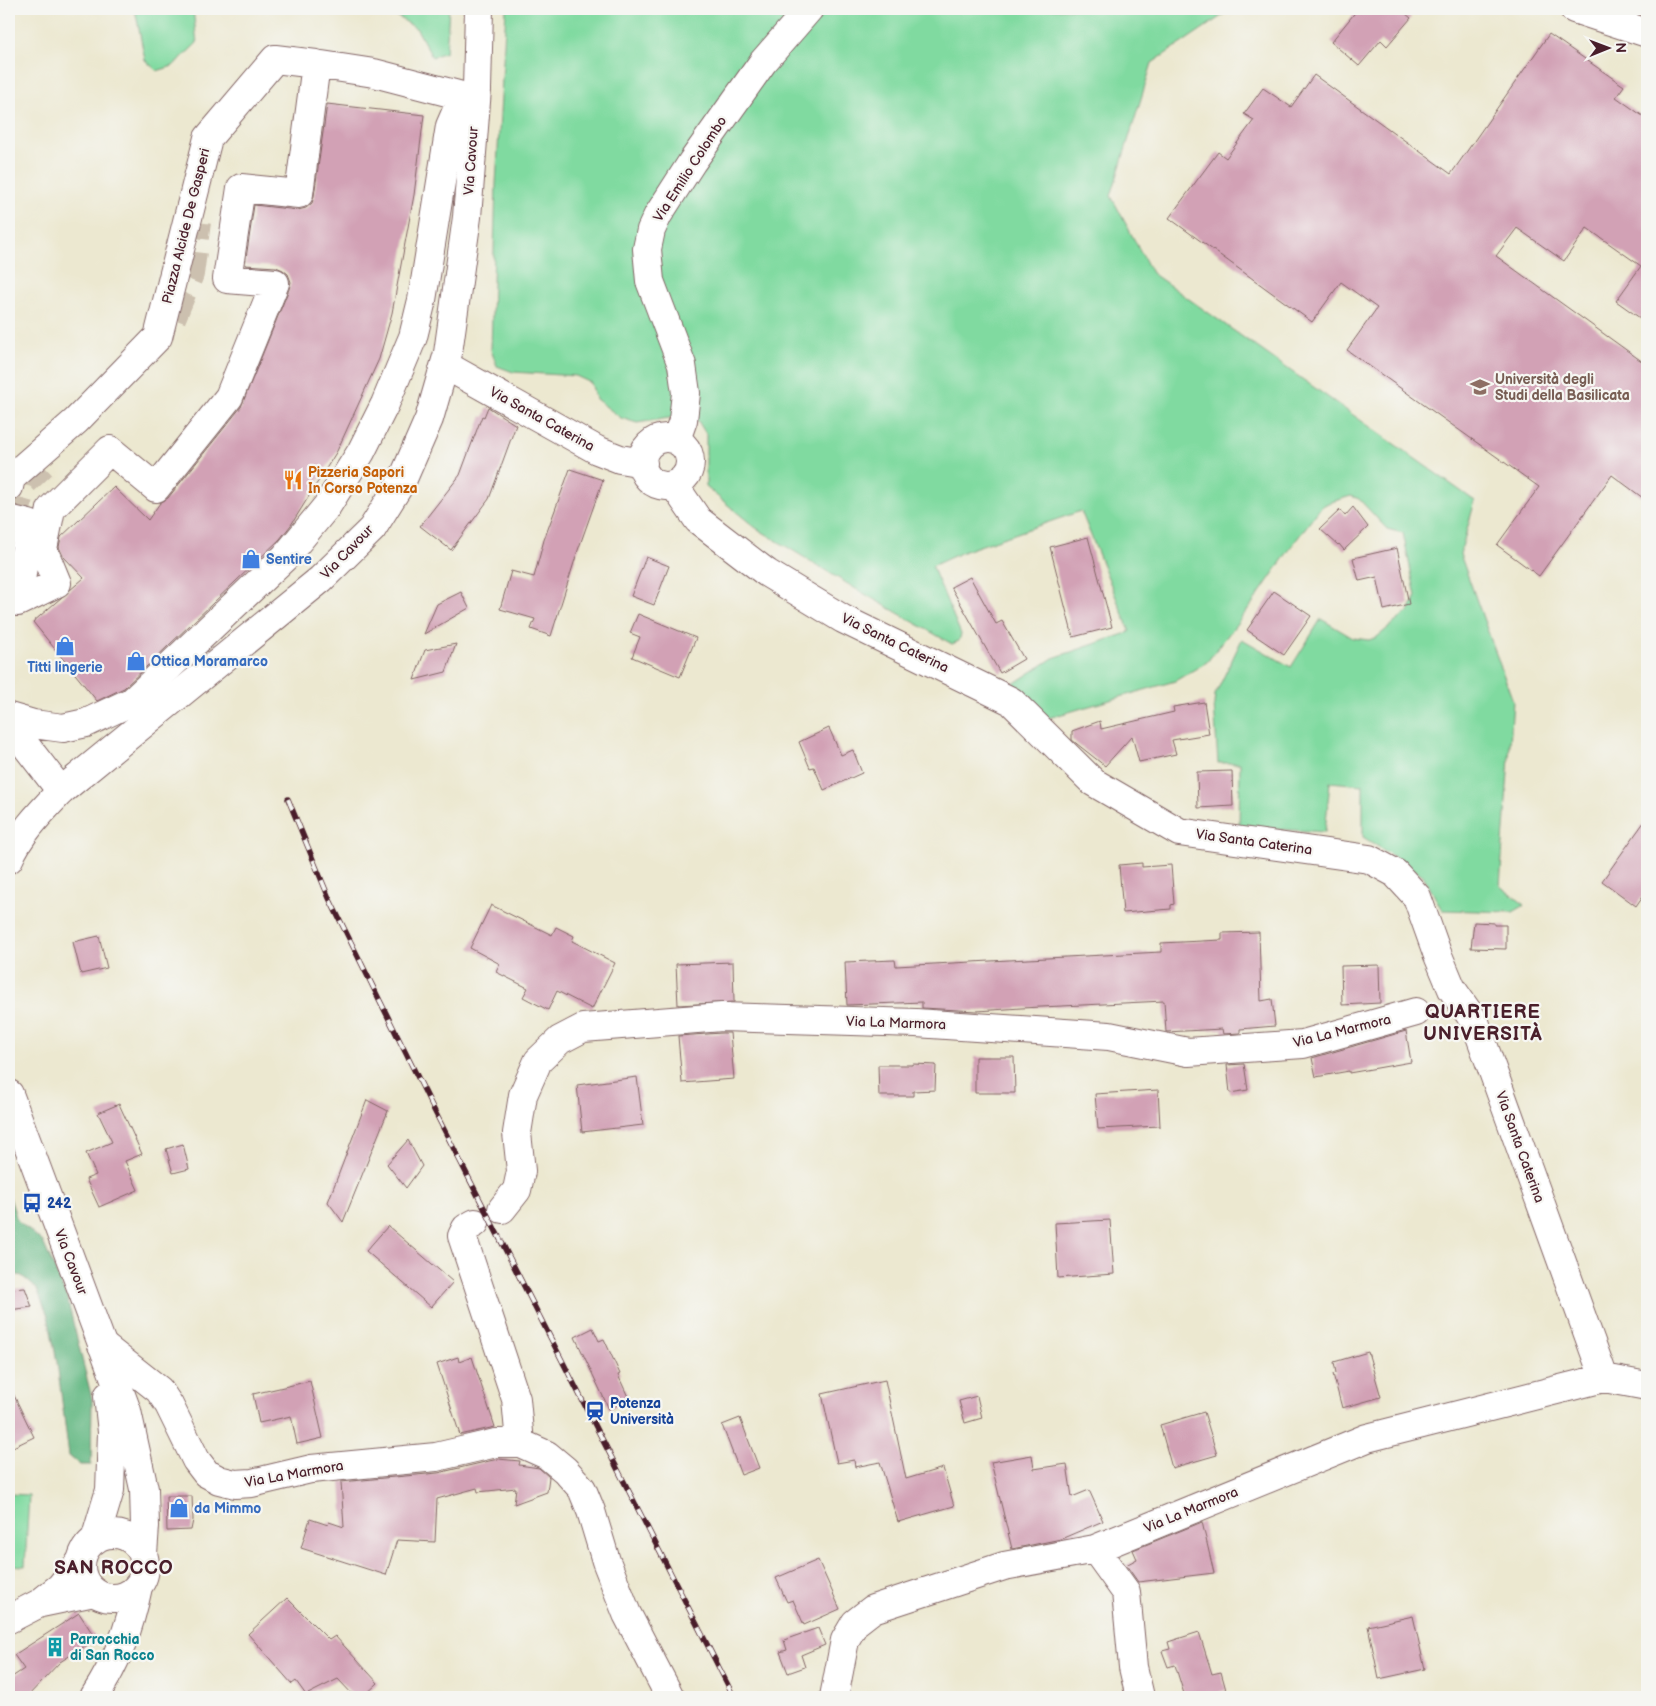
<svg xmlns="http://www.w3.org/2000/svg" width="1656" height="1706" font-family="'Balsamiq Sans',sans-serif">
  <rect width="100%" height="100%" fill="#f6f6f2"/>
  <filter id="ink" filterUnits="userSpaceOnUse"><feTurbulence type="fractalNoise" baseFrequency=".02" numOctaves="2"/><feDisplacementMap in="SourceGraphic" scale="10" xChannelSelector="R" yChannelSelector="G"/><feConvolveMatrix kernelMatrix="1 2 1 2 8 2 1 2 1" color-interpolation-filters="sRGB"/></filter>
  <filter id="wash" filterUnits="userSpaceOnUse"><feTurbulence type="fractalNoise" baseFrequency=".0096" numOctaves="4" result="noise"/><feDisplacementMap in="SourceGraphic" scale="20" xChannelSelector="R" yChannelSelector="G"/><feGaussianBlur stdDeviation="1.12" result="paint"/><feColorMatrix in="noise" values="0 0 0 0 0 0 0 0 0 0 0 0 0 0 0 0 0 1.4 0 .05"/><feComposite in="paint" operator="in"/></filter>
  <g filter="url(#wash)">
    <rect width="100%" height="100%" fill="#ece8d0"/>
    <!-- green -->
    <path fill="#80daa0" stroke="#657c66" d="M135,9H193L197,43L173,66L157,71L145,60Z
      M386,9H449L446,52L432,57L417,29Z
      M506,9H1232L1152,63L1111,196L1152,273L1475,501L1460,554L1513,701L1500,886L1525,905L1513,912L1442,910L1423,875L1363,837V785L1330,782L1325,832L1239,827L1240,763H1218L1214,704L1215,695L1242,639L1291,667L1321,619L1353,638L1369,640L1377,637L1409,611L1416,596L1403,533L1387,529L1359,499L1351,496L1328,503L1321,507L1294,543L1252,604L1207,662L1175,681L1045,719L1010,686L1053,658L1130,632L1081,511L965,551L932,566L961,634L959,641L952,644L856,589L756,528L706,487V434L698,421L682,416L637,423L621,418L596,399L591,383L576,376L513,372L497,366L491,350L496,184Z
      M9,1494L29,1495L25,1566L9,1565Z"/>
    <!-- forest -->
    <path fill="#68ba86" stroke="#596c58" d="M9,1195L17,1220L43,1242L67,1298L92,1399L91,1465H80L69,1456L57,1362L48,1316L37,1289L22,1276L9,1273Z"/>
    <g id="blocks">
      <!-- building -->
      <path fill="#d2a1b5" d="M1358,9H1400L1411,18L1387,46L1381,40L1359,66L1331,42Z
        M1549,34L1624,86L1616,97L1647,119V323L1616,301L1641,266L1587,228L1564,261L1517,228L1496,256L1647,365V501L1612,475L1539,576L1497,545L1539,487L1347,350L1377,308L1341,282L1312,322L1169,218L1218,152L1226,158L1254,120L1244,114L1263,88L1291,107L1314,75L1451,174Z
        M327,104L424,115L414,195L392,313L379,359L337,451L291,525L280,539L124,688L97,701L33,622L84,578L63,556L59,547L61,537L114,487L148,520L160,503L168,498L241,407L289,289L291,282L288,274L283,270L276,267L245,265L254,205L298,210L306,208L312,203L314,196Z
        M488,407L516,425L489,499L451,550L420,526L460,475L482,416L484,417Z
        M570,469L603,480L577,553L551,636L531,629L535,619L500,609L511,571L534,577L544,540Z
        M1353,507L1368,527L1344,550L1339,544L1338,545L1320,529L1340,510L1345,516Z
        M1088,537L1112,627L1073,637L1050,547Z
        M1397,548L1409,604L1384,610L1377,577L1359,581L1353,558Z
        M646,557L669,566L654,605L631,596Z
        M970,577L996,624L1002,621L1024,659L1000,673L951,587Z
        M1274,591L1311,616L1284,655L1247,630Z
        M461,592L469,608L424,634L437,604Z
        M638,614L696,638L680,677L632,657L640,637L630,633Z
        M456,644L446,672L414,680L425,650Z
        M1204,702L1209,734L1172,740L1176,754L1139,762L1132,736L1105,766L1072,740V731L1100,721L1101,729L1174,712L1173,707Z
        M829,728L841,755L853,750L862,773L824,790L814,767L810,768L799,742Z
        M1232,771L1233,806L1198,808L1197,772Z
        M1647,818V890L1636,906L1602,881Z
        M1142,863V867L1171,865L1174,904L1171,905V909L1123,913L1119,865Z
        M491,905L552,935L556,927L574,936L572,941L615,963L592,1009L557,991L548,1010L523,997L528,988L496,972L500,964L470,948Z
        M1474,922L1494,923V925H1506V949L1471,948Z
        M1259,932L1261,1001L1272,999L1275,1026L1240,1029V1033L1223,1034L1222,1029L1166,1032L1164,1001L1021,1008L977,1011L922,1008V1002L847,1005L845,962L895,960L896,966L1161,952V943L1222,940V933Z
        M99,936L107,968L81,974L73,942Z
        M733,962L734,1002L678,1005L676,964Z
        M1379,965L1380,1003L1342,1005L1341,966Z
        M1406,1031L1411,1062L1349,1073V1071L1316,1077L1312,1058Z
        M722,1033H730L734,1079L682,1083L678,1036Z
        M975,1057H1014L1015,1093H975Z
        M913,1064L936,1065L935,1090L913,1091V1096H879L878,1065H913Z
        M1244,1064L1248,1090L1230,1093L1227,1065Z
        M637,1077L643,1125L582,1132L577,1085Z
        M1158,1090L1160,1126L1098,1129L1095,1094Z
        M367,1100L388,1111L343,1222L328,1202Z
        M119,1104L142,1154L125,1161L138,1190L99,1207L86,1179L96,1175L86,1153L112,1142L98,1113Z
        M408,1140L422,1166L406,1188L387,1164Z
        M183,1144L189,1169L173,1173L166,1149Z
        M1110,1220L1114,1274L1058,1278L1055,1223Z
        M388,1226L453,1282L431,1307L366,1251Z
        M25,1288L32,1307L9,1310V1289Z
        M593,1328L599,1341L604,1339L620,1374L618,1375L629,1399L609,1409L575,1337Z
        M1368,1352L1381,1397L1342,1408L1333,1374L1336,1373L1334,1362Z
        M458,1357L459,1362L472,1357L495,1427L460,1435L437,1364Z
        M885,1380L906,1479L943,1468L954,1506L898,1522L880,1462L855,1467L854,1460L837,1463L822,1394Z
        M310,1381L323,1438L297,1444L291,1416L259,1423L253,1394Z
        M9,1385L34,1437L9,1449Z
        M977,1396L982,1418L965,1423L959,1401Z
        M1204,1412L1217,1455L1172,1468L1160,1425Z
        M740,1418L759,1468L741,1475L722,1425Z
        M1032,1455L1034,1469L1067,1464L1072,1497L1089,1490L1103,1521L1061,1539L1012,1549L991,1462Z
        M498,1459L520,1461L519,1465L539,1468L549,1477L547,1492L514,1504L516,1488L478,1492L477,1488L437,1499L435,1542L397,1540L386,1575L301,1548L310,1519L328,1525L329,1522L344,1527L341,1482L438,1473Z
        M166,1496H192L193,1520L191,1530L167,1531Z
        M1202,1522L1214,1573L1138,1582L1126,1565L1137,1559L1133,1550Z
        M818,1560L840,1609L804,1625L793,1600L787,1602L776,1578Z
        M287,1598L329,1640L335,1636L378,1683L363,1697H355L338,1679L306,1695L296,1681L292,1684L248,1634Z
        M79,1613L96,1639L60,1662L27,1697H9V1679L24,1669L14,1655Z
        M1413,1616L1425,1669L1379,1679L1368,1626Z
        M818,1628L825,1645L801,1655L805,1667L788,1673L780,1652L787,1650L784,1640Z
        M1199,1632L1212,1674L1221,1672L1226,1690L1204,1697H1185L1175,1665L1168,1667L1162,1651L1170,1649L1168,1642Z"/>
    </g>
  </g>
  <g filter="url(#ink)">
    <use href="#blocks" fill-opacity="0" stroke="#836565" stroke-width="1"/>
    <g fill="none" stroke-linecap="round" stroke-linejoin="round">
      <!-- minor-tunnel -->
      <path stroke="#ccc0af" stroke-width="28" stroke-dasharray="28 14" stroke-linecap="butt" d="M172,318L190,274L197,222
        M12,525L25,481L49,458"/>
      <defs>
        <path id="minor" d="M1574,9L1647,33
          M322,65L374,73L466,97
          M445,365L597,450L620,459L643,463
          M642 462a24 24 0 1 1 48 0a24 24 0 1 1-48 0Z
          M676,440L683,420L686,393L682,365L650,281L647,249L651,230L658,215L692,162L763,62L809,9
          M674,485L698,520L767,573L843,619L1011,701L1093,782L1179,832L1369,859L1395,873L1417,897L1437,953L1452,989L1475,1022L1604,1378
          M9,487L11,478L76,421L158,337L208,138L275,59L316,64L299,194L241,188L227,279L275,283L229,397L156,488L110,450L51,509L43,549L57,583L18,602L29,524L9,519
          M9,717L33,724L63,728L86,723L133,701L285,557L327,506L361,452L385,404L413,337L422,300L450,126L460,103L477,89
          M9,724L61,791
          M502,1209L517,1190L521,1171L517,1133L523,1095L538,1061L560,1040L583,1028L722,1017L916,1023L1109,1036L1188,1052L1303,1044L1416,1012
          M475,1223L466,1228L462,1236L516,1399L520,1443
          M102,1345L159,1390L169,1405L196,1460L206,1473L219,1480L235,1484L252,1483L311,1469L436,1457L496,1443H520L547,1455L565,1470L582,1489L591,1511L606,1561L627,1614L670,1697
          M1095,1549L1126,1592L1133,1667L1140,1697
          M41,1603L94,1592
          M9,1619L40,1603L60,1587L81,1561
          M834,1697L845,1640L855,1623L873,1609L1004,1566L1095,1549L1367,1438L1604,1378L1647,1386"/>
        <path id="major" d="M9,859C20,833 42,811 61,791L321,579L372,529L402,481L429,419L448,353L467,217L477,89L479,9
          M9,1094L127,1411L144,1489L145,1526L143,1554
          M81 1566a32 32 0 1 1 64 0a32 32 0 1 1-64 0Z
          M95,1540L110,1490L112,1432L108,1396
          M94,1697C118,1660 129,1630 138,1587"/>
      </defs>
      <!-- minor casing -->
      <use href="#minor" stroke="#836565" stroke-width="30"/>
      <!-- major casing -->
      <use href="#major" stroke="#836565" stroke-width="30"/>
      <!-- minor -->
      <use href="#minor" stroke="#fff" stroke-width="28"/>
      <!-- major -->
      <use href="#major" stroke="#fff" stroke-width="28"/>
      <defs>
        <path id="rail" d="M288,799L329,898L432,1106L734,1697"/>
      </defs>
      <!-- rail casing -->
      <use href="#rail" stroke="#4a1f2b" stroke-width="5.5"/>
      <!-- rail -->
      <use href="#rail" stroke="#f6f6f2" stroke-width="4" stroke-dasharray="11" stroke-linecap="butt"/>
    </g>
  </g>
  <!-- icons -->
  <defs>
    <symbol id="university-bare" viewBox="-9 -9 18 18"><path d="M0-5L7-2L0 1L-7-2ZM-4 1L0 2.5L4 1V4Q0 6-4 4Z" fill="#8d6e63" stroke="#f6f6f2" stroke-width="2.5" paint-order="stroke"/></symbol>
    <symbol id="restaurant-bare" viewBox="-9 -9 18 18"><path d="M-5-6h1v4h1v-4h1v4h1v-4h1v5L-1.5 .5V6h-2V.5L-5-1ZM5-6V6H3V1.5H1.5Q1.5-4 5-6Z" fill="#e8710a" stroke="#f6f6f2" stroke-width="2.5" paint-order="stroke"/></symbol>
    <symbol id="shop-bare" viewBox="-9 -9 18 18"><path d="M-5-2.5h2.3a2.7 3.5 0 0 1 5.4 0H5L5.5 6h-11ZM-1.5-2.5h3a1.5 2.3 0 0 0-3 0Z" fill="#3f7fe0" stroke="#f6f6f2" stroke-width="2.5" paint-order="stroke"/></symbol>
    <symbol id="bus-bare" viewBox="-9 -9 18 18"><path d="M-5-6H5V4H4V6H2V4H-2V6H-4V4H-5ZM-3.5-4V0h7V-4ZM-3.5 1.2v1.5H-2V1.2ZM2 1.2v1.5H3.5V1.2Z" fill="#1a4fb4" stroke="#f6f6f2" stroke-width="2.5" paint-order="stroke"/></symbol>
    <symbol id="station-bare" viewBox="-9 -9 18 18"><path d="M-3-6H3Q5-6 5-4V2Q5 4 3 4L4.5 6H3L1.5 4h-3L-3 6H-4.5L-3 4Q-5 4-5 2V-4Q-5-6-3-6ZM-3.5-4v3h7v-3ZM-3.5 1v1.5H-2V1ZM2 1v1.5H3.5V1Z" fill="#1a4fb4" stroke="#f6f6f2" stroke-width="2.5" paint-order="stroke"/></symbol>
    <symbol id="building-bare" viewBox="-9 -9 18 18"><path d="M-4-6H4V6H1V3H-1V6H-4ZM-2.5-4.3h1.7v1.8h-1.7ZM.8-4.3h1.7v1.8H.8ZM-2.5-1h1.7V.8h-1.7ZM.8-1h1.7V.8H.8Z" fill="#0f9aa8" stroke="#f6f6f2" stroke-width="2.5" paint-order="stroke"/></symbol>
  </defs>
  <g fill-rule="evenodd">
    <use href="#university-bare" x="1466" y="373" width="28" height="28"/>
    <use href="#restaurant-bare" x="279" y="466" width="28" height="28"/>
    <use href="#shop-bare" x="237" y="545" width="28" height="28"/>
    <use href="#shop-bare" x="51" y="632" width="28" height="28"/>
    <use href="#shop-bare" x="122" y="647" width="28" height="28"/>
    <use href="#bus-bare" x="18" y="1189" width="28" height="28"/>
    <use href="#station-bare" x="581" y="1397" width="28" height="28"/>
    <use href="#shop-bare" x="165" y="1494" width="28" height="28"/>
    <use href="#building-bare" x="41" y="1633" width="28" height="28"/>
  </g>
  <g text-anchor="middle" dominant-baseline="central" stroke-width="4.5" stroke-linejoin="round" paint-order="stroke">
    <!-- street labels -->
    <g font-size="14" fill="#4a1f2b" stroke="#f6f6f2">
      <text transform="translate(471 161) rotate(-86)">Via Cavour</text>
      <text transform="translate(690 169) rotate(-57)">Via Emilio Colombo</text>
      <text transform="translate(186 226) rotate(-76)">Piazza Alcide De Gasperi</text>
      <text transform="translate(542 419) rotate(29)">Via Santa Caterina</text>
      <text transform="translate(347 552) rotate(-46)">Via Cavour</text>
      <text transform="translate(895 643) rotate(26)">Via Santa Caterina</text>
      <text transform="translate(1254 842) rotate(8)">Via Santa Caterina</text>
      <text transform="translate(896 1023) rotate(2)">Via La Marmora</text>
      <text transform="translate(1342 1031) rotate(-14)">Via La Marmora</text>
      <text transform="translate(1520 1147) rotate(70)">Via Santa Caterina</text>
      <text transform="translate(71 1262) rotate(69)">Via Cavour</text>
      <text transform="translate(294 1474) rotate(-10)">Via La Marmora</text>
      <text transform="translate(1191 1510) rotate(-22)">Via La Marmora</text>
    </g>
    <!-- education labels -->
    <g font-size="14" font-weight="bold" fill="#785e54" stroke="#f6f6f2" text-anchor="start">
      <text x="1495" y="379">Università degli<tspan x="1495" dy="16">Studi della Basilicata</tspan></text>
    </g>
    <!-- food labels -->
    <g font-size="14" font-weight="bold" fill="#c56008" stroke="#f6f6f2" text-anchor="start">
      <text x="308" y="472">Pizzeria Sapori<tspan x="308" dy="16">In Corso Potenza</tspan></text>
    </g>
    <!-- shop labels -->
    <g font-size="14" font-weight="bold" fill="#366cbe" stroke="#f6f6f2" text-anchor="start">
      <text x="266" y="559">Sentire</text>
      <text x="151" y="661">Ottica Moramarco</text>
      <text x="65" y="667" text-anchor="middle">Titti lingerie</text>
      <text x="194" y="1508">da Mimmo</text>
    </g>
    <!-- transit labels -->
    <g font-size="14" font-weight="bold" fill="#164399" stroke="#f6f6f2" text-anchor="start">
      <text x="47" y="1203">242</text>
      <text x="610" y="1403">Potenza<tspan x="610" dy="16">Università</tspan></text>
    </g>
    <!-- culture labels -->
    <g font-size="14" font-weight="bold" fill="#0d838f" stroke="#f6f6f2" text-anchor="start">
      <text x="70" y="1639">Parrocchia<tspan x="70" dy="16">di San Rocco</tspan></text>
    </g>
    <!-- district labels -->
    <g font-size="19" font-weight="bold" letter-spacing="1" fill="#4a1f2b" stroke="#f6f6f2">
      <text x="1483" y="1012">QUARTIERE<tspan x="1483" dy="22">UNIVERSITÀ</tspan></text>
      <text x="114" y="1568">SAN ROCCO</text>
    </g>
  </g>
  <!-- margin -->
  <rect width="1656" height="1706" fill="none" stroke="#f6f6f2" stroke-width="30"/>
  <!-- north arrow -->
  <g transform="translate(1608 48) rotate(89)" stroke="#f6f6f2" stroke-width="4" paint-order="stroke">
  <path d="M0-4L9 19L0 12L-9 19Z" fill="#4a1f2b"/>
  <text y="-8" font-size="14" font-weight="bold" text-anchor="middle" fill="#4a1f2b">N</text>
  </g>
</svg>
